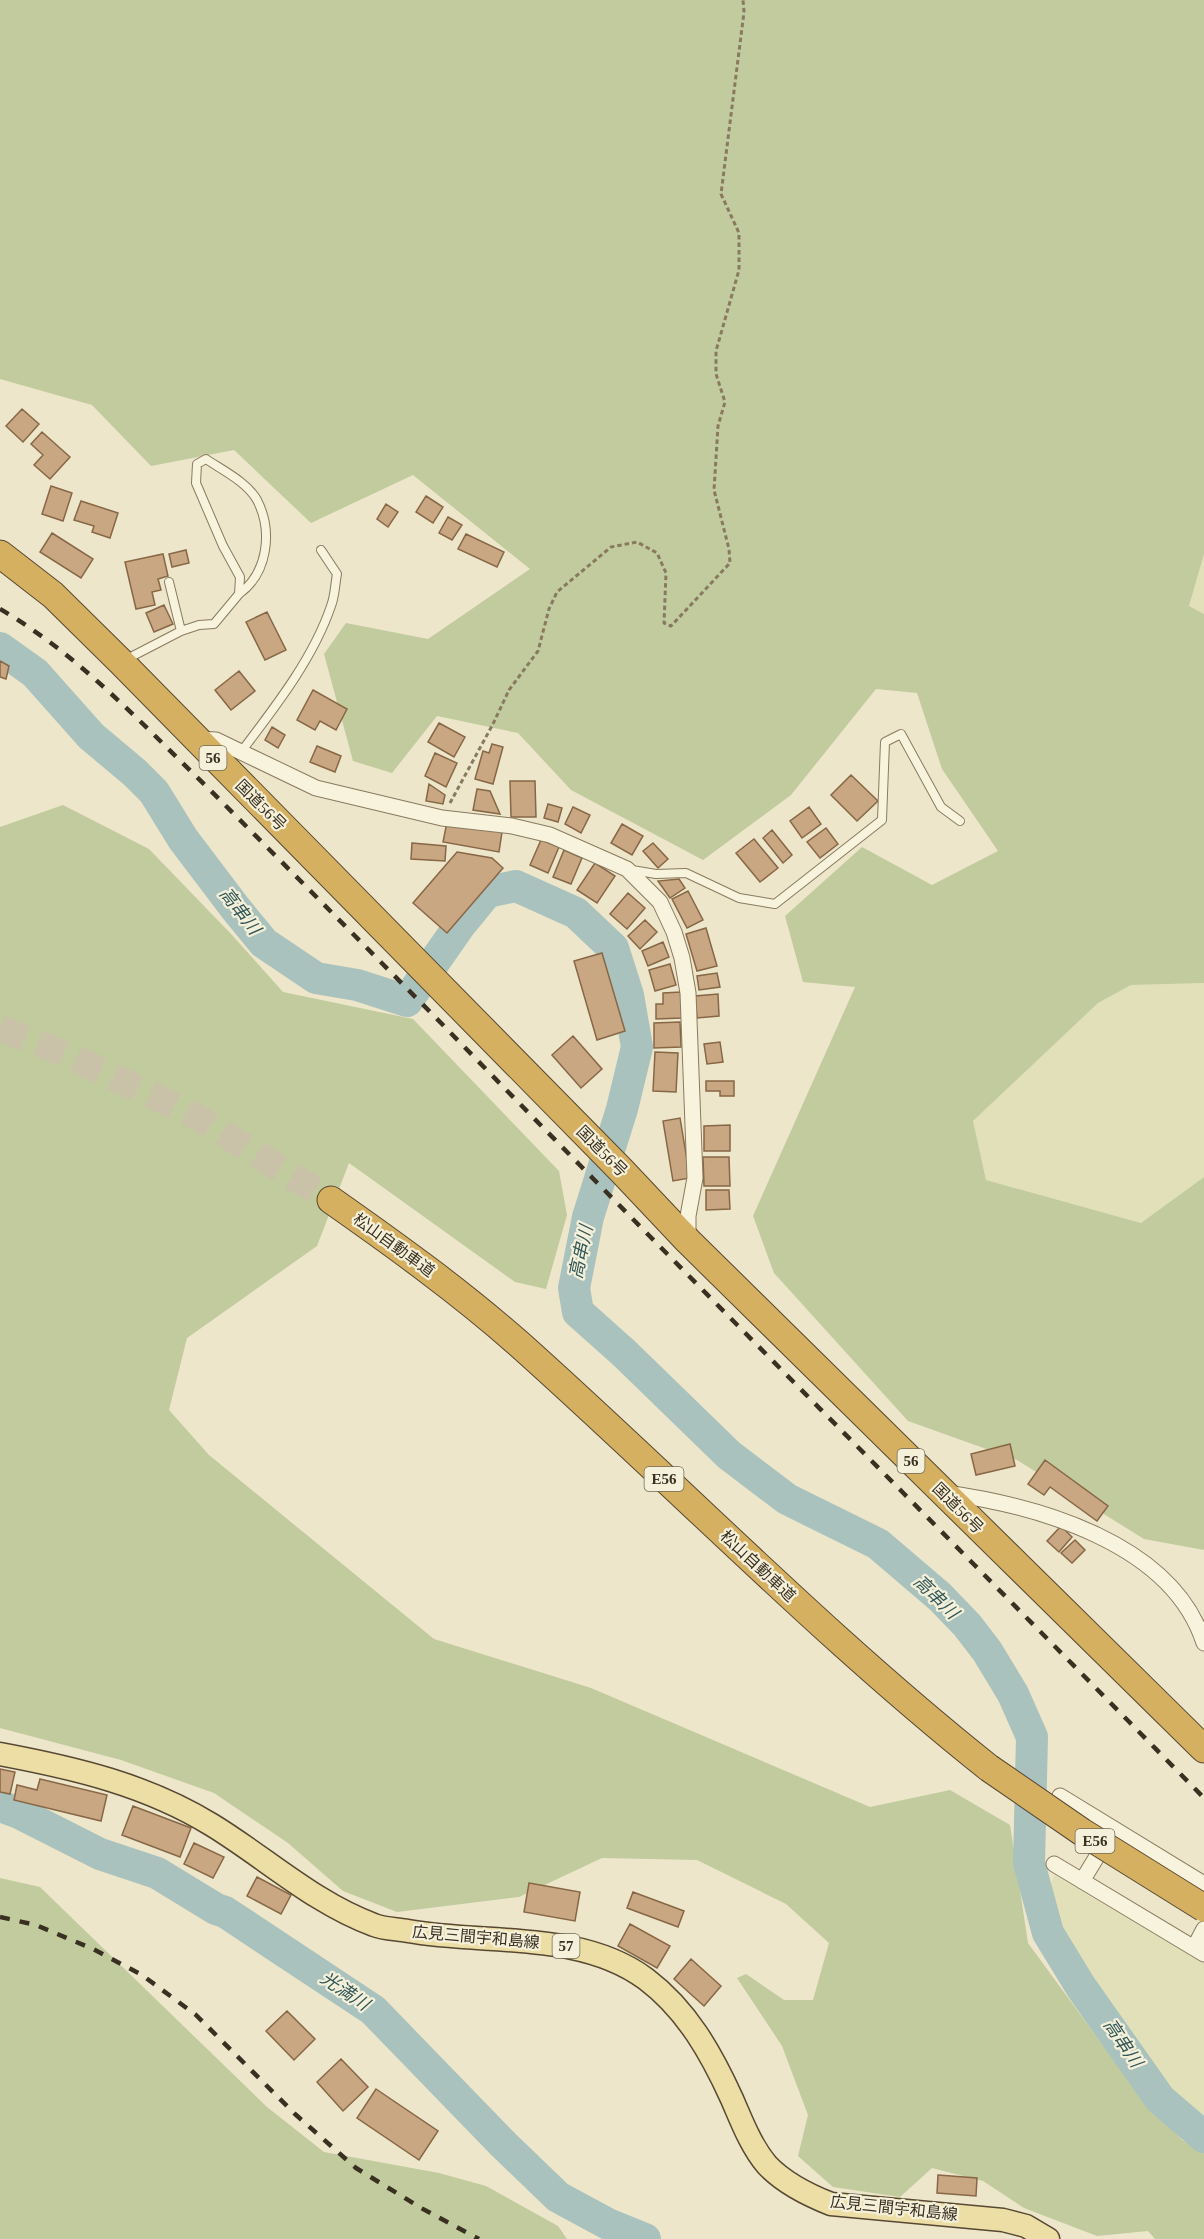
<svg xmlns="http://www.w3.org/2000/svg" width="1204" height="2239" font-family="'Times New Roman','Noto Sans JP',serif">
  <rect width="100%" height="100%" fill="#ede6ca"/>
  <!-- farmland -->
  <path fill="#e2e0b8" d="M1204,554V614L1189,606Z
    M1204,983V1177L1141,1223L986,1180L973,1121L1098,1003L1131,985Z
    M1054,1875L1204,1964V2121L1170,2092L1086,1982L1053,1932L1049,1889Z"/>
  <!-- green -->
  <path fill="#c1cb9e" d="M0,0H1204V554L1189,606L1204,614V983L1131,985L1098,1003L973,1121L986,1180L1141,1223L1204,1177V1550L1144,1539L1017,1460L908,1421L774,1273L753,1216L855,987L803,982L785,916L862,847L932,885L998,851L942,769L917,693L876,689L791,795L703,860L571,790L518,733L437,716L392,773L353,761L324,654L346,623L428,639L530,569L413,475L311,523L234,450L151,466L92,405L0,379Z
    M63,805L149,849L232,935L283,992L413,1019L559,1171L567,1215L546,1289L515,1282L349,1163L317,1246L187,1338L169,1410L209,1455L434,1639L591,1688L870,1807L950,1790L1010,1825L1028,1943L1107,2051L1182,2140L1204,2153V2239H1155L1148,2231L1097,2236L1024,2208L983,2181L932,2168L900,2197L833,2187L798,2156L808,2115L782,2046L737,1978L746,1974L784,2000H813L829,1943L786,1904L697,1860L602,1858L519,1897L397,1912L343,1891L288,1843L214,1793L121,1760L0,1728V827Z
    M0,1878L40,1887L267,2107L324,2152L439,2173L486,2186L558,2226L567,2239H0Z"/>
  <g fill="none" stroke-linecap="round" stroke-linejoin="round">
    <!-- river -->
    <path stroke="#aac2bd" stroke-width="32" d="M0,648L35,673L91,736L135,773L154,792L183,839L236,909L264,943L316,978L357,985L407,1001L460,925L487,892L516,886L576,913L613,948L628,995L637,1047L622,1109L588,1217L574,1288L578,1312L624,1353L729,1455L787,1499L878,1544L940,1597L967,1625L987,1651L1013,1694L1032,1737L1029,1863L1048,1933L1081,1987L1160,2099L1204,2137
      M0,1806L19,1813L100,1854L157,1873L216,1909L225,1912L373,2010L503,2144L558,2197L608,2224L645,2239"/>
  </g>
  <!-- building -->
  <path fill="#c9a782" stroke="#876746" stroke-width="1.5" d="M22,409L39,424L23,442L6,426Z
    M42,432L70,457L50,479L34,465L43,455L31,444Z
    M51,486L72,493L63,521L42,514Z
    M426,496L443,507L433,523L416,512Z
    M81,501L118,513L110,538L92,532L94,526L74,520Z
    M386,504L398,512L388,527L377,519Z
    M448,517L462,525L452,540L439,533Z
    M52,533L93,559L81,578L40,552Z
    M466,534L504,552L497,567L458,549Z
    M186,550L189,563L172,567L169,554Z
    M163,554L168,576L158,579L161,590L152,592L155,605L136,609L125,562Z
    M164,605L173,624L154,632L146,613Z
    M267,612L286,650L265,660L246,622Z
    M0,661L9,666L6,679L0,677Z
    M239,671L255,691L231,710L215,690Z
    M313,690L347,709L336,730L320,721L315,730L297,720Z
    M439,723L465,737L454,757L428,742Z
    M272,727L285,735L278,748L265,740Z
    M492,744L503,747L493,784L475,779L483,751L489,753Z
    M317,746L341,756L335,772L310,762Z
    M435,753L457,763L446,787L425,776Z
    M851,775L878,801L857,821L831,795Z
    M510,781H535L536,817H511Z
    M429,784L445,795L443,804L426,801Z
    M477,789L490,791L500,814L473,810Z
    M548,804L562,808L558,822L544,818Z
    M573,807L590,815L581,833L565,824Z
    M809,807L821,824L802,838L790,821Z
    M447,822L502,832L499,852L443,842Z
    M622,824L643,836L632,855L611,843Z
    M826,828L838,844L820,858L807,842Z
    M772,830L792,855L783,863L763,838Z
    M754,839L778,868L760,882L736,853Z
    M541,840L559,847L548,873L530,865Z
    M412,843L446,846L445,861L411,859Z
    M653,843L668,859L658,868L643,851Z
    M564,850L582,858L571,884L553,877Z
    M457,852L492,858L503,868L447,933L413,903Z
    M595,863L615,876L597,903L577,890Z
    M679,879L685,888L670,898L658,881Z
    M688,891L703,920L687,928L672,899Z
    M628,893L645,908L627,929L610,914Z
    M645,920L657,932L640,949L628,936Z
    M706,928L717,966L697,971L686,934Z
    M663,942L669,957L648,966L642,951Z
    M602,953L625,1031L597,1040L574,961Z
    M670,964L676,985L655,991L649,970Z
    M717,973L720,987L699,990L697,976Z
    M681,992L682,1018L656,1019V1004H663V993Z
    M718,994L719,1016L697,1018L695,996Z
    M680,1022L681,1047L654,1048V1023Z
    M573,1036L602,1069L581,1088L552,1055Z
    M720,1042L723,1062L707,1064L704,1044Z
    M655,1052L678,1053L676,1092L653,1091Z
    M706,1081H734V1096H720V1091H706Z
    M680,1118L690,1178L673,1181L663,1121Z
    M730,1125V1151H704V1126Z
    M703,1157H729L730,1186H704Z
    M706,1190H729L730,1209L706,1210Z
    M1010,1444L1015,1466L976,1475L971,1454Z
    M1045,1460L1108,1506L1097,1521L1050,1487L1044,1495L1028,1484Z
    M1061,1526L1072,1537L1059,1552L1047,1541Z
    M1075,1540L1085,1550L1072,1563L1061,1553Z
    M0,1769L15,1772L10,1794L0,1792Z
    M40,1779L107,1795L101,1821L14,1800L17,1785L37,1790Z
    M133,1806L191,1828L180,1857L122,1835Z
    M194,1843L224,1857L213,1878L184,1864Z
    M257,1877L291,1895L281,1914L247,1896Z
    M529,1883L580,1892L575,1921L524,1912Z
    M633,1892L684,1911L678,1927L627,1908Z
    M630,1924L670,1946L657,1968L618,1946Z
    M691,1959L721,1986L704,2006L674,1979Z
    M287,2011L315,2039L294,2060L266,2031Z
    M341,2059L368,2087L343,2111L317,2082Z
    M376,2089L438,2131L419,2160L357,2118Z
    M938,2175L977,2178L976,2196L937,2193Z"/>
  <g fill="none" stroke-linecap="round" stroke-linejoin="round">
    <!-- highway-tunnel -->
    <path stroke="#c9c2a8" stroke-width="27" stroke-dasharray="27 14" stroke-linecap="butt" d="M0,1028L66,1054L197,1117L331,1200"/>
    <defs>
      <path id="lane" d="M169,582L181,631
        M125,660L181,631L199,625L214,624L239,594L240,577L223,546L196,483L197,464L206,459C222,470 247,482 257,500C273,531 268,573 239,594
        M241,752C275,707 313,659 331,606C335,596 335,584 337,574L321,550
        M632,870L656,874L686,873L739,898L775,904L882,820L885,742L901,734L941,807L960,821"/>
      <path id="street" d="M198,739L216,740L316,788L442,818L512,826L550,835L627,869L660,902L674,932L682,958L688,993L695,1178L688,1216V1240
        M946,1493C1038,1506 1172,1543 1204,1643
        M1060,1796L1204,1884
        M1054,1864L1204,1954
        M1082,1881L1107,1840
        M1194,1948L1204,1929"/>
      <path id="primary" d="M0,1754C75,1768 147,1785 212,1825C266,1858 314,1903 374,1925C384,1929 397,1929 408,1931C485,1945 580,1930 646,1979C687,2010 711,2053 732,2099C742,2122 751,2146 767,2165C784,2183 808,2195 831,2204L1003,2220L1026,2226L1048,2239"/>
      <path id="highway" d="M0,554L53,595L122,663L621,1170L688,1241L1204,1749
        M331,1200C395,1245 459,1291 518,1343C676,1484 823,1636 989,1768"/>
    </defs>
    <!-- lane casing -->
    <use href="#lane" stroke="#897a5f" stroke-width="10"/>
    <!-- street casing -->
    <use href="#street" stroke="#897a5f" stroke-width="17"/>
    <!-- primary casing -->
    <use href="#primary" stroke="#574833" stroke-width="25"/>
    <!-- highway casing -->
    <use href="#highway" stroke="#574833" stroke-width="29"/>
    <!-- path -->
    <path stroke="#897a5f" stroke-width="3" stroke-dasharray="4.5 3" stroke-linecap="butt" d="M450,803L493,724L509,690L538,651L549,609L557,592L611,547L637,542L657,553L666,573L664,623L671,626L730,563L729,549L714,490L718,426L725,402L716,374V351L739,270V233L721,194L744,12L743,0"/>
    <!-- lane -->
    <use href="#lane" stroke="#f8f3dd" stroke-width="8"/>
    <!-- street -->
    <use href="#street" stroke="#f8f3dd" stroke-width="15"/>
    <!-- primary -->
    <use href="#primary" stroke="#eddea5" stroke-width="22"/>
    <!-- highway -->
    <use href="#highway" stroke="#d6b061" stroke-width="27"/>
    <!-- rail -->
    <path stroke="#3a3022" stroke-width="4.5" stroke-dasharray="10 10" stroke-linecap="butt" d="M0,609C79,655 141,723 206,786C284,864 362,943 440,1022C693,1282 950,1539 1204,1798
      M0,1917L36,1925L93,1949L142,1975L196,2015L295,2114L356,2168L421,2208L479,2239"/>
    <defs>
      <path id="highway-bridge" d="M989,1768L1082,1832L1204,1908"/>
    </defs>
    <!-- highway-bridge casing -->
    <use href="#highway-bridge" stroke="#574833" stroke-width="29" stroke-linecap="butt"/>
    <!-- highway-bridge -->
    <use href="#highway-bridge" stroke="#d6b061" stroke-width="27"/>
  </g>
  <g text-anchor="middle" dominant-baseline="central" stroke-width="4.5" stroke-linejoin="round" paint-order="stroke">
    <!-- shield labels -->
    <g fill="#f5f0da" stroke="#726a59" stroke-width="1.5">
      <rect x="199.5" y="746" width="27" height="24" rx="4.5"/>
      <rect x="897.5" y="1449" width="27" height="24" rx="4.5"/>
      <rect x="644.5" y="1467" width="39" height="24" rx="4.5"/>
      <rect x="1075.5" y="1829" width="39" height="24" rx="4.5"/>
      <rect x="552.5" y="1934" width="27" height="24" rx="4.5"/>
    </g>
    <g font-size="15" font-weight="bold" fill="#3a3022">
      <text x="213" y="758">56</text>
      <text x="911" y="1461">56</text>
      <text x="664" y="1479">E56</text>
      <text x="1095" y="1841">E56</text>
      <text x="566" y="1946">57</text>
    </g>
    <!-- street labels -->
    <g font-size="16" fill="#3a3022" stroke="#f5f0da">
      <text transform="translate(261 805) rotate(45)">国道56号</text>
      <text transform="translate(602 1151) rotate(45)">国道56号</text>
      <text transform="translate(394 1245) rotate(36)">松山自動車道</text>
      <text transform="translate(958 1508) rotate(45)">国道56号</text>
      <text transform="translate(758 1566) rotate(43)">松山自動車道</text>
      <text transform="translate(476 1937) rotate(5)">広見三間宇和島線</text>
      <text transform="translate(894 2208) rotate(6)">広見三間宇和島線</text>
    </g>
    <!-- water labels -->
    <g font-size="18" font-style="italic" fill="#325759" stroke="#f5f0da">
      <text transform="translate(240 911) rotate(52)">高串川</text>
      <text transform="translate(581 1252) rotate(-78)">高串川</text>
      <text transform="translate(936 1597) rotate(44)">高串川</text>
      <text transform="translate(345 1991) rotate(34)">光満川</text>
      <text transform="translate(1123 2043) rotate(56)">高串川</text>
    </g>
  </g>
</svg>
